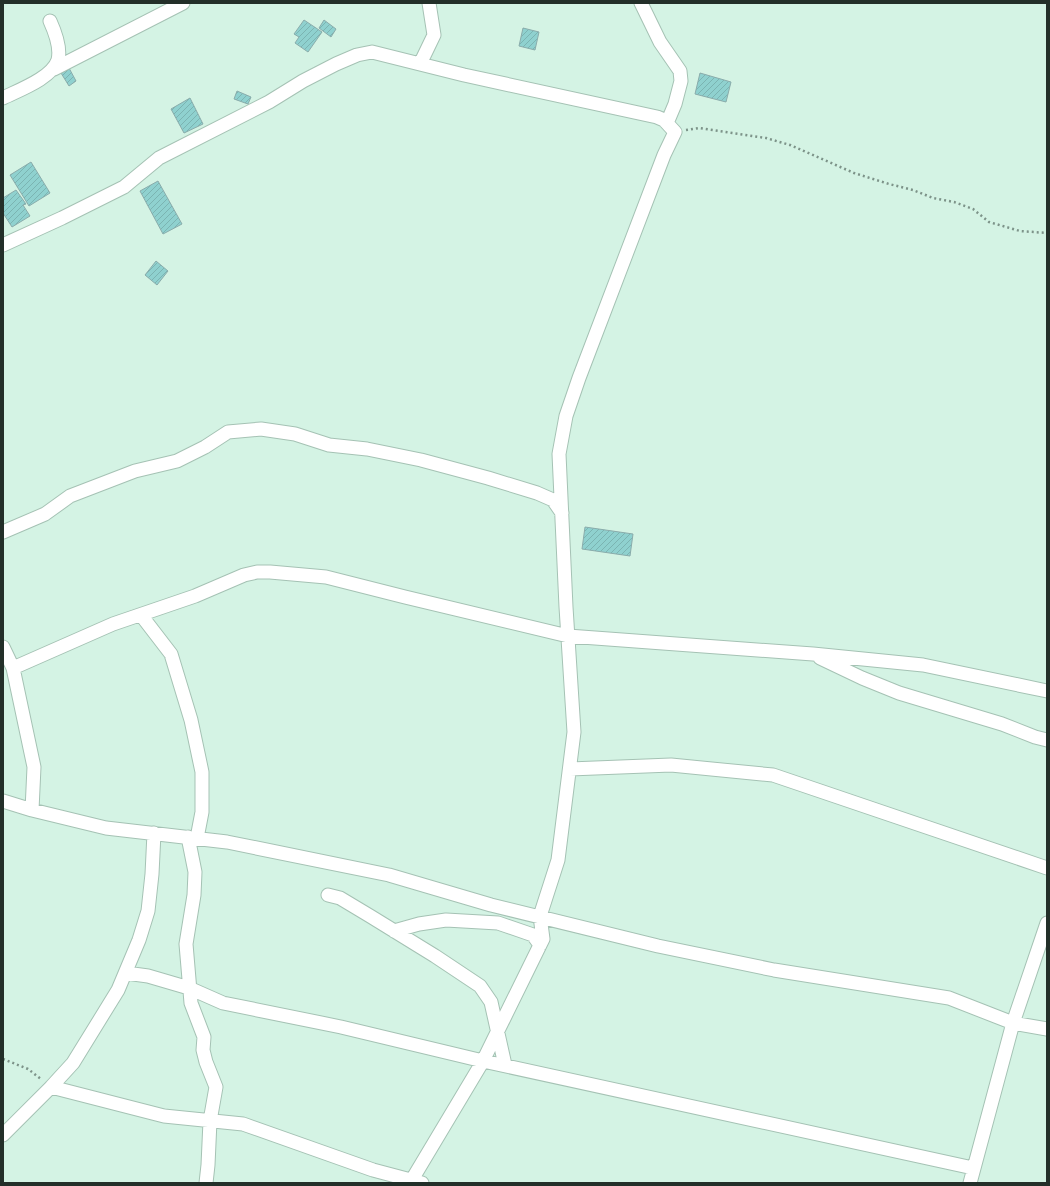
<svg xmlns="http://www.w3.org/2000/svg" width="1050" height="1186" font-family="'Noto Sans',sans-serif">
  <defs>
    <pattern id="building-hatch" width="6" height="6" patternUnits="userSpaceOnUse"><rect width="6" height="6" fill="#8fd1cf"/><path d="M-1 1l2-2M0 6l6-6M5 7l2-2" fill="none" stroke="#7bb4b2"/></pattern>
  </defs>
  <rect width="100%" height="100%" fill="#d4f3e4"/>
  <!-- building -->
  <path fill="url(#building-hatch)" stroke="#8aacab" d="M304,20L322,32L308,52L295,43L299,37L294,34Z
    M324,20L336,29L331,37L319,28Z
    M523,28L539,32L535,50L519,46Z
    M69,68L76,81L69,86L61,73Z
    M700,73L731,82L726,102L695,94Z
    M237,91L251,97L248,104L234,99Z
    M190,98L203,124L184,133L171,109Z
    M31,162L50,193L29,206L10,175Z
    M158,181L182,224L163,234L140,191Z
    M16,190L26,204L23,205L30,216L12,227L3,213V198Z
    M156,261L168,271L157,285L145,275Z
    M585,527L633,534L630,556L582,549Z"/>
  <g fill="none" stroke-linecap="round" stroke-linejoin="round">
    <defs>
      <path id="minor" d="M641,3L660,42L680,71L681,81L675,104L667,123
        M420,64L434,35L429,3
        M54,69L183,3
        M3,98C19,90 52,78 58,60C61,48 55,32 50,21
        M3,245L62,218L124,187L159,158L269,102L303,81L336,64L357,55L372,52L464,75L657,117L664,120L675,132L664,155L579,378L566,416L559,454L566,607L574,732L558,860L540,916L543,939L483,1061L410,1183
        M3,532L45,514L70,496L135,471L177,461L205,447L228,432L261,429L295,434L329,445L367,449L421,460L488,478L537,493L553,500L562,513
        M141,615L171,654L191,720L202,772V812L197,838
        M3,647L13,668L34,767L32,810
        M820,658L862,678L899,693L1002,724L1035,737L1047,740
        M13,668L113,624L195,596L244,575L257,572H270L326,577L405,597L568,636L813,654L923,665L1047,691
        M570,769L671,765L773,775L1047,868
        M3,801L32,810L106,828L227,842L389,875L491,905L658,946L774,970L949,998L1013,1023L1047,1029
        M188,837L195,872L194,895L186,944L191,1003L204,1037L203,1050L206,1062L216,1087L210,1121L208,1165L206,1183
        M328,895L340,898L370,916L435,956L480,986L491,1002L505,1065
        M394,931L419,924L446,920L498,923L533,935L540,945
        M126,973L148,976L189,988L223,1003L341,1027L483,1061L973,1168
        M51,1087L164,1116L243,1124L373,1170L422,1183
        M3,1135L51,1087L73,1063L118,990L139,940L148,911L152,874L154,833
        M970,1183L1013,1023L1047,923"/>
    </defs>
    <!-- minor casing -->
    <use href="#minor" stroke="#a5c2b4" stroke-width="15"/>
    <!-- path -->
    <path stroke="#7d9389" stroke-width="2.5" stroke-dasharray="2 3" stroke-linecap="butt" d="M686,130L699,128L766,138L790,145L854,173L889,184L913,190L933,198L954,202L973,209L989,222L1020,231L1047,233
      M3,1059L28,1069L41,1079"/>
    <!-- minor -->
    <use href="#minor" stroke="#fff" stroke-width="13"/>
  </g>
  <!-- border -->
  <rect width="1050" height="1186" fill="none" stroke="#232f29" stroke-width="8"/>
</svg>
